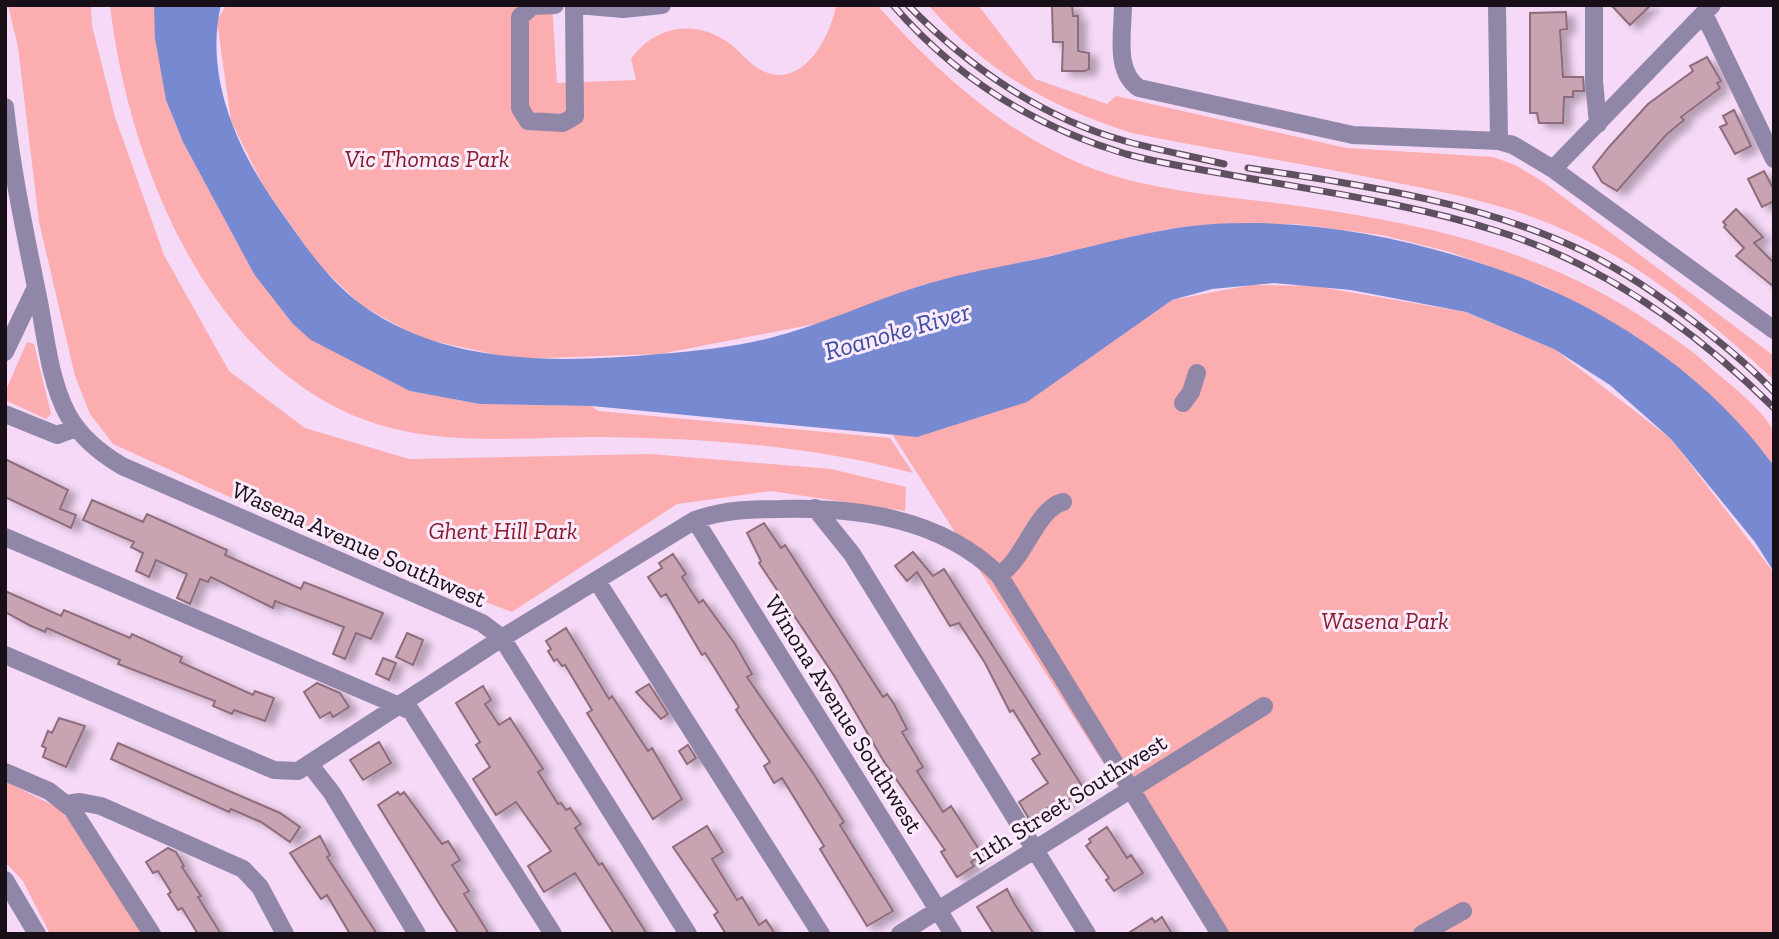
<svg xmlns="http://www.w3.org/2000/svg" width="1779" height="939" font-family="'Zilla Slab',serif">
  <defs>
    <filter id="shadow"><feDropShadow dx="8" dy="4.5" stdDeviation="3.5" flood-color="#0004"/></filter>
  </defs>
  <rect width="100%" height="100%" fill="#f5d9f6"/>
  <!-- green -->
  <path fill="#fbadaf" d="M8,5H91L92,26L115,117L164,255L229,371L305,428L409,459L650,454L831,469L906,487L905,511L771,491L677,504L512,612L344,549L113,444L90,414L75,376L39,222L18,47Z
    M110,5H154L166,100L183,142L254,274L410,391L480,404L592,406L598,411L890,438L913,473C808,445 704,438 596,437C534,437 465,444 404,431C220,394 129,172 110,5Z
    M226,5H552L557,83L636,80L631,59C654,27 692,19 726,41C739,49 748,64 763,71C803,90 831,36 836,5H877C936,71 1003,132 1086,166C1148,191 1216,195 1283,204C1420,222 1542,248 1657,327C1676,340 1696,353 1712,369C1729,384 1768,413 1774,434C1776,443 1774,457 1774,466L1763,451L1634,335L1546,287L1450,252L1382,235L1296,224H1213L1168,229L922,285L825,322L660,354L516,359L420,338L361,305L318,264L263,185L231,121L217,21Z
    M928,5H978L1035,79L1107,104L1116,96L1346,148L1493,157L1515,165L1542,181L1774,356V380C1705,316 1632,255 1543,221C1491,201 1438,191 1383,180C1300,163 1216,150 1132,133C1049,106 986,72 928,5Z
    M1251,285L1314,286L1465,312L1554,349L1671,439L1774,573V934H1213L892,434L981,416L1172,300Z
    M27,342L34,344L51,414L46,419L5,400V392Z
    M5,781L60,809L77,830L142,934H50L23,881L5,862Z"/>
  <!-- water -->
  <path fill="#7689d1" d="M154,5H221C204,76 237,149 277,206C302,241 326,279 362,305C447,366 559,363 659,354C696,351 734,347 770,338C821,325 869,302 920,286C961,273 1005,266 1047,257C1102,244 1157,228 1212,224C1317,218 1416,239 1514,275C1614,312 1711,379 1774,466V572L1755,542L1671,439L1610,385L1554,349L1466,312L1351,290L1274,283L1212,289L1172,300L1027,402L917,437L592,406L480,404L410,391L311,340L293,324L254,274L183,142L166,100L155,38Z"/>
  <!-- building -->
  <path fill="#c8a3b2" stroke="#8f6c7b" stroke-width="2" filter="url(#shadow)" d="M1052,5H1072L1073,16H1078V51L1089,53V69L1085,71H1062L1063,42H1053Z
    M1611,5H1651L1630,25Z
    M1566,12L1567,29L1560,30L1563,77H1583L1584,91H1573V97H1564L1563,123H1539L1537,113H1530V13Z
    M1707,57L1721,81L1717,83L1720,88L1681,117L1684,120L1666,135L1617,191L1602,182L1593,167L1609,147L1648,104L1693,71L1690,66Z
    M1734,110L1751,146L1735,154L1720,127L1727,124L1723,116Z
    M1764,171L1774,190V201L1762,207L1748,179Z
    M1736,209L1763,237L1754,243L1774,263V287L1736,256L1744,248L1724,227L1726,225L1723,222Z
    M5,459L68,490L60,509L76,515L71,528L5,497Z
    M92,500L143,522L147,514L227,550L225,555L301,589L304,582L383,613L371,639L356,633L345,659L333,654L344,627L275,601L273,608L211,577L208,582L200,579L190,604L177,598L187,574L156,560L149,577L136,571L143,553L131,547L134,542L83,520Z
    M764,523L781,548L785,545L883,697L887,694L894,704L907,729L902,732L923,767L917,771L943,812L951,806L982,854L971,862L974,866L957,877L941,852L945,850L883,760L835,677L759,563L761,561L747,533Z
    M913,552L933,576L944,569L1084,789L1057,807L1055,804L1029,819L1019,802L1048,783L1032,759L1040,754L1013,710L1010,712L985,663L959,623L950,626L917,572L907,581L895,566Z
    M673,554L686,574L682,577L699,603L703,600L735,644L752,674L747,677L813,773L844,822L840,825L893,911L867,926L820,849L824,846L782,778L774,783L764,766L770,762L736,710L739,707L709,659L705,653L702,655L666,594L661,597L648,577L662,568L659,563Z
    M5,591L61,616L64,610L130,638L132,634L182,657L180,662L253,695L255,691L274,698L265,721L234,710L232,714L213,706L215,701L118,664L120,660L47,628L45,632L29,625L5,612Z
    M566,628L609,699L612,696L648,751L652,748L682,799L653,819L587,713L592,710L565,665L562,666L557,659L554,661L548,651L551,649L546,641Z
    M407,633L423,640L413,665L396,657Z
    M383,658L396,663L389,680L376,674Z
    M317,683L340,693L349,707L333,717L330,712L320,718L304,692Z
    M649,684L668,714L661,719L636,692Z
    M483,686L491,700L485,704L499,725L510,718L543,769L538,772L558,804L561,803L566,810L570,808L581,824L575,828L599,865L602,863L647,934H614L575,873L544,892L528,866L551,851L516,802L496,815L473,779L490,767L476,745L480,742L456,703Z
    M59,718L85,726L66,767L43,757L46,748L42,746L48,731L52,733Z
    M379,742L391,763L363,780L350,760Z
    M118,743L280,813L300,827L290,842L261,822L231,809L229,812L111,759Z
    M688,745L696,758L687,764L679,751Z
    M398,792L400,795L404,792L442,844L448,841L460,860L452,865L469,891L464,894L489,934H459L442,908L378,805Z
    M707,826L723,852L712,859L737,900L742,897L759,925L766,920L775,934H726L714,915L718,912L673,847Z
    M1107,827L1127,858L1131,855L1143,873L1114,891L1106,880L1109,878L1086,846L1091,842L1089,839Z
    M320,836L330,855L327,857L377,934H350L327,895L321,899L290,853Z
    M168,848L176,852L184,866L182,867L201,896L198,897L221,934H198L182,908L178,910L168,894L171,892L158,871L153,873L146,862Z
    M1007,889L1014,903L1034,934H994L977,907Z
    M1162,917L1172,934H1127L1152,918L1155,922Z"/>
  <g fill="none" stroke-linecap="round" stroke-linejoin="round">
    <!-- minor -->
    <path stroke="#9086a7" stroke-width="18" d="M555,5L532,6L520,17V108L528,121L563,123L575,116L574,5
      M578,5L623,9L662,5
      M1123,5C1123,33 1114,71 1139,88L1353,135L1499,141L1513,145L1553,169L1774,330
      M1497,5L1499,141
      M1594,5V81L1598,124
      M1704,14L1774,159
      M5,107C12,173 26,237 39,302C46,338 50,382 68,415C81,438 100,453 122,466L482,623L502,638L688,934
      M1553,169L1712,5
      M5,352L36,287
      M1183,403L1191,392L1197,373
      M5,414L57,435L76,428
      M815,508L852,554L1087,934
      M695,520L953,934
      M5,537L411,711L553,934
      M999,575C1025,559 1036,509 1063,502
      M597,581L821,934
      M5,655L274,770L298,771L502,638L695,520C723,510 750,509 780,509C857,507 941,518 999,575L1220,934
      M311,766L332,793L417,934
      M5,772L49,791L72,809L152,934
      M67,804L80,802L101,806L243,869L260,887L285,934
      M5,880L37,934
      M900,934L1264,706
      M1422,934L1463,911"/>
    <defs>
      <path id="rail" d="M893,5C955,77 1035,127 1126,154C1159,163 1192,168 1225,174C1317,191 1410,203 1500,232C1605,265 1696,331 1774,408
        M908,5C967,66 1042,118 1125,141C1157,150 1191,156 1224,164
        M1248,168C1362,185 1483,202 1587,253C1627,273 1663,298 1698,325C1725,346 1751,367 1774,392"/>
    </defs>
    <!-- rail casing -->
    <use href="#rail" stroke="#5f5060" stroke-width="7"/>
    <!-- rail -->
    <use href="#rail" stroke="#fbebfc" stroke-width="4.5" stroke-dasharray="13" stroke-linecap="butt"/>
  </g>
  <g text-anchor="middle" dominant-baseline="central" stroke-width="6" stroke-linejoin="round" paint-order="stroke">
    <!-- park labels -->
    <g font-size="24" font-style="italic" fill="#861c2c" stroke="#fbebfc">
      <text x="427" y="158">Vic Thomas Park</text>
      <text x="503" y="530">Ghent Hill Park</text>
      <text x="1385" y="620">Wasena Park</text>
    </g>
    <!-- street labels -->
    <g font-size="24" fill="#180f18" stroke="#fbebfc">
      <text transform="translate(359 544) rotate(24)">Wasena Avenue Southwest</text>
      <text transform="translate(844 714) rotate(58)">Winona Avenue Southwest</text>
      <text transform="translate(1069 799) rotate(-32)">11th Street Southwest</text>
    </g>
    <!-- water labels -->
    <g font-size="26" font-style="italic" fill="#3b4ca2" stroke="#fbebfc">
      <text transform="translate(897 331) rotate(-16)">Roanoke River</text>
    </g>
  </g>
  <!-- border -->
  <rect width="1779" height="939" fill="none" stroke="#180f18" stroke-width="14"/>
</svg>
